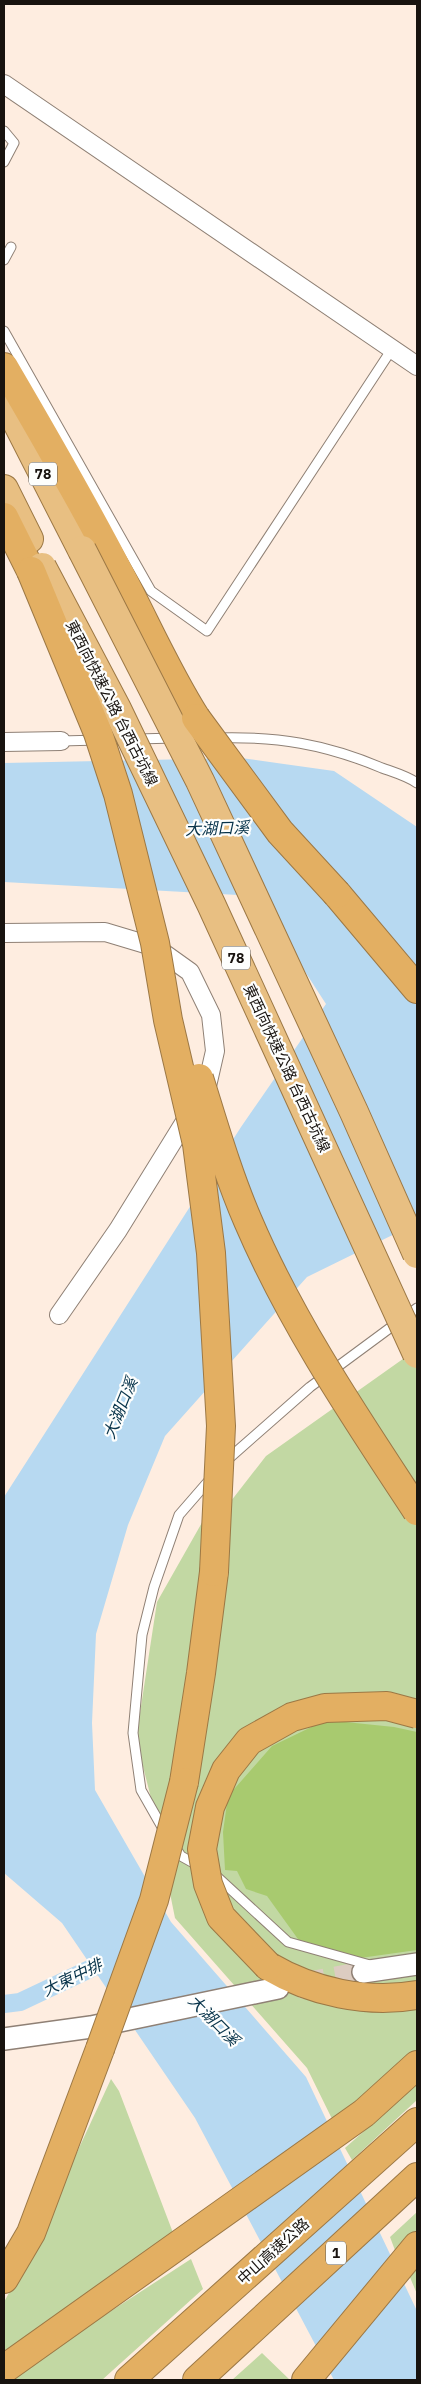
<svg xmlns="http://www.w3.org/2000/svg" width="421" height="2384" font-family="'IBM Plex Sans','Noto Sans TC',sans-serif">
  <rect width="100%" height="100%" fill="#feede0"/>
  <!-- green -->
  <path fill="#c2d8a3" d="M417,1349V1986L366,1989L303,1972L257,1941L229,1903L198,1882L268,1981L300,1998L369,2009L417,2005V2059L335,2125L307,2068L175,1918L150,1794L136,1739L157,1602L204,1519L231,1501L266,1456Z
    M111,2079L119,2091L175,2238L4,2353V2302L27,2260Z
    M417,2084V2100L352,2160L345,2148Z
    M417,2212V2231L396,2253L390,2237Z
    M191,2259L203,2289L102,2380H5Z
    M417,2266V2294L409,2275Z
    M262,2353L290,2380H232Z"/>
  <!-- forest -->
  <path fill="#a8ca6f" d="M326,1720L394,1727L417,1732V1950L353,1959L303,1946L267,1896L246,1889L237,1871L225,1870L223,1832L228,1796L272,1746Z"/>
  <!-- water -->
  <path fill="#b7d9f1" d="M241,758L334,771L417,827V1223L307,1277L165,1436L128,1525L96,1634L92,1723L95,1790L171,1922L306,2077L417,2311V2380H334L195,2118L62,1923L4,1873V1497L241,1127L326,1004L256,896L4,882V763Z"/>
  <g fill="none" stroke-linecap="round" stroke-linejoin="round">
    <!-- canal -->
    <path stroke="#b7d9f1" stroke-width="18" d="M4,2004L20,2002L113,1958"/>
    <!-- tertiary-tunnel -->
    <path stroke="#dcccc1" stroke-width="21" stroke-dasharray="21 11" stroke-linecap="butt" d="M304,1983L363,1972"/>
    <defs>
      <path id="service" d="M4,131L14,143L4,162
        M4,260L11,247
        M4,331L151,591L207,631L392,349
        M215,738C277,736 325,744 382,768C393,772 407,776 417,783
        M61,741L175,738
        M227,1460L310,1387L417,1308
        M166,1834L141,1790L133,1733L142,1635L154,1587L179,1515L212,1477
        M173,1844L181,1856L199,1866
        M213,1873L288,1942L370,1965"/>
      <path id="minor" d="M4,84L417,366
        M4,742L61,741
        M4,933L105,932L155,947L190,972L211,1015L215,1051L207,1086L118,1230L59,1315"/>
      <path id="tertiary" d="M363,1972L417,1964
        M4,2039L91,2027L278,1988"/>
      <path id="trunk" d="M4,397L82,550
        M4,489L29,539"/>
      <path id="motorway" d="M4,367C45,437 86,508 123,580C147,626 168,674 196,718
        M4,517L31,571
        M337,894L417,989
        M184,1782L201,1673L214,1572
        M268,1966C312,1992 367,2004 417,1995
        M4,2279L31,2233L100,2049
        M4,2369L364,2113L417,2065
        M129,2380L417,2122
        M197,2380L417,2177
        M306,2380L417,2246"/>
    </defs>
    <!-- service casing -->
    <use href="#service" stroke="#8f8075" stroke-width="11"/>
    <!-- minor casing -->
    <use href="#minor" stroke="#8f8075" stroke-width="20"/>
    <!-- tertiary casing -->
    <use href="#tertiary" stroke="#8f8075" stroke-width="24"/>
    <!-- trunk casing -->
    <use href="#trunk" stroke="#9c7845" stroke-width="30"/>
    <!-- motorway casing -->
    <use href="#motorway" stroke="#9c7845" stroke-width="30"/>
    <!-- service -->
    <use href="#service" stroke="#fff" stroke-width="9"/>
    <!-- minor -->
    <use href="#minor" stroke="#fff" stroke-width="18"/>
    <!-- tertiary -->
    <use href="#tertiary" stroke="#fff" stroke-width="21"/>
    <!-- trunk -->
    <use href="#trunk" stroke="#e8bf82" stroke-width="28"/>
    <!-- motorway -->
    <use href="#motorway" stroke="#e3af62" stroke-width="28"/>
    <defs>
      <path id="trunk-bridge" d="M82,550L200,781L354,1112L417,1254
        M42,567L117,709L211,904L417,1354"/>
      <path id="motorway-bridge" d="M31,571L98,733L118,794L155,943L168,1020L197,1144L211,1253L221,1426L214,1572
        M196,718L280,832L337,894
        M199,1078C214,1126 228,1175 248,1221C292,1324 356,1418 417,1511
        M268,1966L221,1917L208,1884L202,1849L210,1807L226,1770L249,1741L292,1717L325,1708L387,1706L417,1714
        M100,2049L154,1900L184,1782"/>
    </defs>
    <!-- trunk-bridge casing -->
    <use href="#trunk-bridge" stroke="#9c7845" stroke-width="30" stroke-linecap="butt"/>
    <!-- motorway-bridge casing -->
    <use href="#motorway-bridge" stroke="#9c7845" stroke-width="30" stroke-linecap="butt"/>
    <!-- trunk-bridge -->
    <use href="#trunk-bridge" stroke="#e8bf82" stroke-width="28"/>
    <!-- motorway-bridge -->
    <use href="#motorway-bridge" stroke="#e3af62" stroke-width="28"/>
  </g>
  <g text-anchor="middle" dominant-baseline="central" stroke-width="4.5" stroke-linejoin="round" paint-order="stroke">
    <!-- shield labels -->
    <g fill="#fdfefd" stroke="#5d5a56" stroke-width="1">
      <rect x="29" y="462.5" width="28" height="23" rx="4"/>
      <rect x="222" y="946.5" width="28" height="23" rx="4"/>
      <rect x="326" y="2241.5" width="20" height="23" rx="4"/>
    </g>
    <g font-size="14" font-weight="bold" fill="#18130f">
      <text x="43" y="474">78</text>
      <text x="236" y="958">78</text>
      <text x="336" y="2253">1</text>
    </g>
    <!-- street labels -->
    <g font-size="15" fill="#18130f" stroke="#fdfefd">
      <text transform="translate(112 703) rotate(63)">東西向快速公路 台西古坑線</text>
      <text transform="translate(287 1068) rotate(65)">東西向快速公路 台西古坑線</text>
      <text transform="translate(273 2251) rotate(-42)">中山高速公路</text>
    </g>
    <!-- water labels -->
    <g font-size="16" font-style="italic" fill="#07334a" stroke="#fdfefd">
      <text transform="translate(217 828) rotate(-2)">大湖口溪</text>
      <text transform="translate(120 1408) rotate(-68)">大湖口溪</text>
      <text transform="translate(72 1977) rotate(-26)">大東中排</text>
      <text transform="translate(214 2020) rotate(45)">大湖口溪</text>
    </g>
  </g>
  <!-- border -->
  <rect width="421" height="2384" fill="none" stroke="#18130f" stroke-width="10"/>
</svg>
